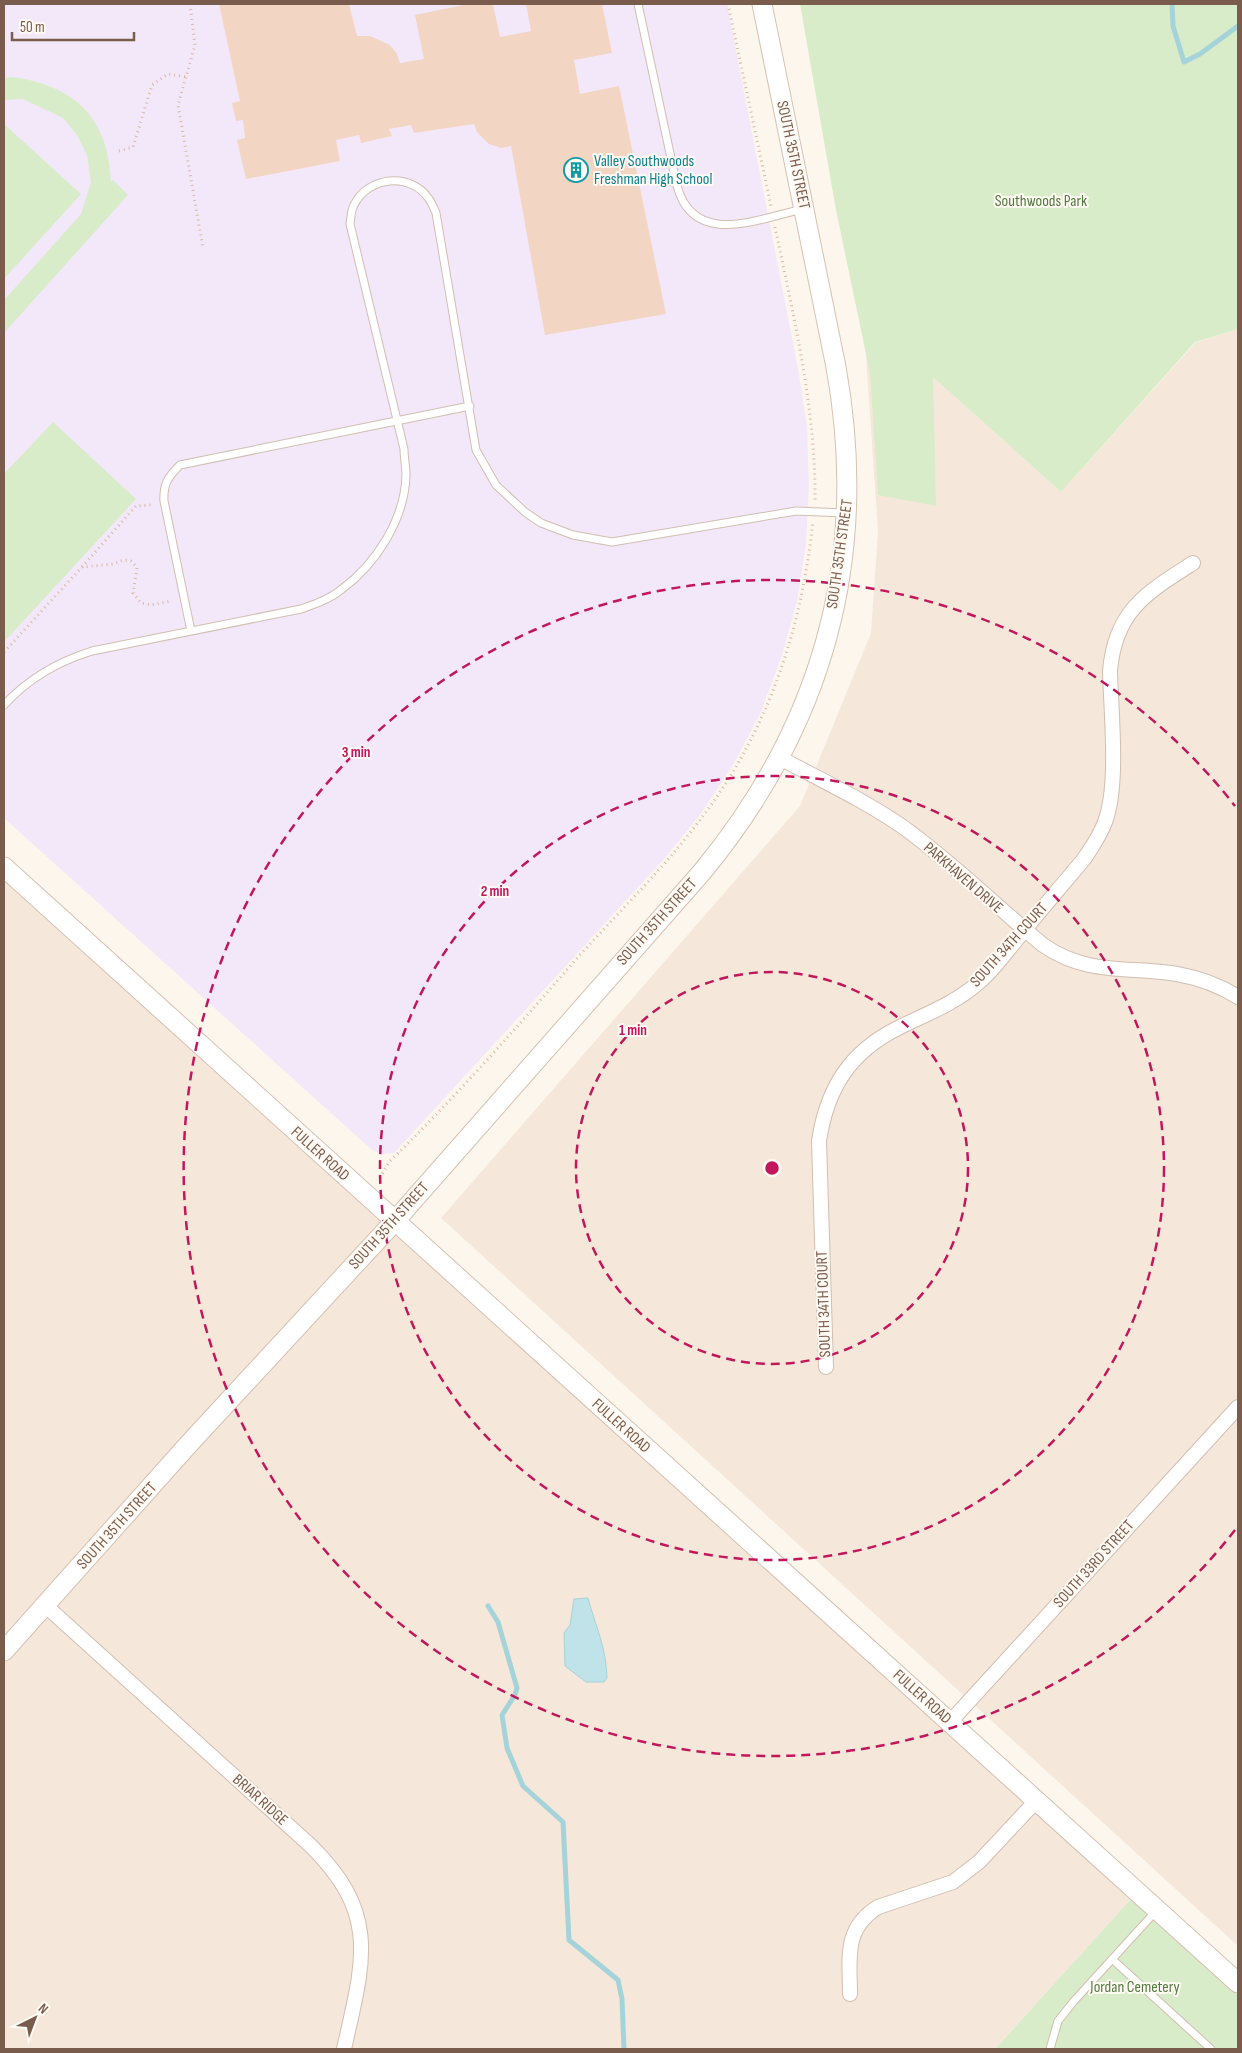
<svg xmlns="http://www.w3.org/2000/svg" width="1242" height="2053" font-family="'Sofia Sans Condensed',sans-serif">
  <rect width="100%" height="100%" fill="#fdf6ec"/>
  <!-- residential -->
  <path fill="#f5e8da" d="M863,314L1061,492L1196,342L1238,329V1946L441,1218L800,806L871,633L878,531Z
    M4,867L1131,1899L995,2049H4Z"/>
  <!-- education -->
  <path fill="#f3e8fa" d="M4,4H727L799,374L807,427L809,486L806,544L797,602L781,658L760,714L733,765L700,815L664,859L394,1153L381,1154L372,1150L4,818Z"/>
  <!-- green -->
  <path fill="#d8ecc9" d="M800,4H1238V329L1195,342L1061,492L933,377L936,506L878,495L870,373L836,210Z
    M13,77C76,86 108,118 111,182L113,180L128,195L4,333V300L81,214L91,182L87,155L77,135L63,118L23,99L4,100V78Z
    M4,124L81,194L4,279Z
    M53,422L136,499L4,642V474Z
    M1131,1899L1238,1995V2049H995Z"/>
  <!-- water -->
  <path fill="#bfe3e8" stroke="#a5d3da" d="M588,1598C596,1628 606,1646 607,1678L604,1682H586L565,1666L564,1633L570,1625L574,1599Z"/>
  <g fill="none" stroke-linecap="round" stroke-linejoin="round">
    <!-- stream -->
    <path stroke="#a5d3da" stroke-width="5" d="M1172,4L1173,26L1184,62L1200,54L1238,26
      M488,1606L498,1622L517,1688L515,1695L502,1715L507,1748L523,1786L563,1822L569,1940L618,1980L622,1999L624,2049"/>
  </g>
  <!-- building -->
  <path fill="#f3d5c3" d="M219,4H349L357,36H370L390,45L397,54L400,63L424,59L415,15L468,4H493L500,37L531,31L526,4H602L612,53L574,60L580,94L619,86L666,314L545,335L511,146L501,148L489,144L477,132L474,124L414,133L411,125L389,129L392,136L361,143L359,135L336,140L340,161L246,179L237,140L245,138L243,120L236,121L232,103L240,101Z"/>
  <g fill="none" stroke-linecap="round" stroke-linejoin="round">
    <defs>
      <path id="lane" d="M638,4L677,186C694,248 758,219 803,209
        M191,631L164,501C163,484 168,477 180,465L470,406
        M4,705C29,678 57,662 92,651L301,609C315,604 330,599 342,589C376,564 405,519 406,475C406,467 404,457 404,449L350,224C351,218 351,210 354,205C368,176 411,172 429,199C432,203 434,209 436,213L476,450L496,485L525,512L541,523L573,535L612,542L796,511L845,513
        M1112,1959L1211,2049
        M1050,2049L1058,2021L1074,2001L1156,1911"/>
      <path id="street" d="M780,758C821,780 864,800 903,827C953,863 996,906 1043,945C1088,976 1127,966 1177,974C1199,978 1219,985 1238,997
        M826,1367L819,1141C827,1088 850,1052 898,1028C926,1014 954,1004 978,983C995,969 1008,949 1023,932C1043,907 1064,883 1084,859C1092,847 1100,836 1105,822C1119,785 1111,713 1110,671C1115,611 1146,593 1193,563
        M46,1606L311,1846C381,1915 363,1963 344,2049
        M950,1722L1238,1407
        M850,1994C850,1958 843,1929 878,1907L953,1882L979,1862L1036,1801"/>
      <path id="secondary" d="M4,867L1238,1983
        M4,1651L187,1446L394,1222L702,872C824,724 870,556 836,367L762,4"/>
    </defs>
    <!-- lane casing -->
    <use href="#lane" stroke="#d1beb0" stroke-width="9"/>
    <!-- street casing -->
    <use href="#street" stroke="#d1beb0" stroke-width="16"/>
    <!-- secondary casing -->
    <use href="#secondary" stroke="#d6c0b0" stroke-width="21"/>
    <!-- path -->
    <path stroke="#d9b8a5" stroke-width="3" stroke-dasharray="1 4" stroke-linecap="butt" d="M190,4L195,45L178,105L203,248
      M728,4L771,206
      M119,151L133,147L152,85L168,74L187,77
      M775,227C794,318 816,409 815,502
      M82,567L136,506L151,505
      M4,652L82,567L114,564L123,560L131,561L137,567L133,593L141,603L151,605L171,601
      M380,1178L389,1162C456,1097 518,1026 579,956C617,914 658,874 693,829C765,739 801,635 813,521"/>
    <!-- lane -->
    <use href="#lane" stroke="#fff" stroke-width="7"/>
    <!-- street -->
    <use href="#street" stroke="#fff" stroke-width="14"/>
    <!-- secondary -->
    <use href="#secondary" stroke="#fff" stroke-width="19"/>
  </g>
  <!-- distance rings -->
  <g fill="none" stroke="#c2185b" stroke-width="2.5" stroke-dasharray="9 6">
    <circle cx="772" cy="1168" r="196"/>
    <circle cx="772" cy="1168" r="392"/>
    <path d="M1235 1530A588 588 0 1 1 1235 806"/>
  </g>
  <!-- icons -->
  <defs>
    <symbol id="building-ring" viewBox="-11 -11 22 22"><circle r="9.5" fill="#fffaf3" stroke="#0f9aa8" stroke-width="1.5"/><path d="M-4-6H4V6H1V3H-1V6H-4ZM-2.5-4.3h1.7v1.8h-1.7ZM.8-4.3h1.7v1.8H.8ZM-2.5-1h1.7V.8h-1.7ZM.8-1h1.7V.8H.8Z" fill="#0f9aa8"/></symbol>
  </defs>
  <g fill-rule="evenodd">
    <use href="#building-ring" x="562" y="156" width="28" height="28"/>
  </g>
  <g text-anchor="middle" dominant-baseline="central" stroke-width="4" stroke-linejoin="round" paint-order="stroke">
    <!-- street labels -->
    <g font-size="16" fill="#7a5c4d" stroke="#fffaf3">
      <text transform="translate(793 155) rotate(78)">SOUTH 35TH STREET</text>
      <text transform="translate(840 554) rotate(-82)">SOUTH 35TH STREET</text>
      <text transform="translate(963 878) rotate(41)">PARKHAVEN DRIVE</text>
      <text transform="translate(657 922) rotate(-48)">SOUTH 35TH STREET</text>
      <text transform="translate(1009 945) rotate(-48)">SOUTH 34TH COURT</text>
      <text transform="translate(320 1154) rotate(42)">FULLER ROAD</text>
      <text transform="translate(389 1226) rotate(-48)">SOUTH 35TH STREET</text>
      <text transform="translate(824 1304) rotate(-92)">SOUTH 34TH COURT</text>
      <text transform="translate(621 1426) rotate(42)">FULLER ROAD</text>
      <text transform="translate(117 1526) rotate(-48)">SOUTH 35TH STREET</text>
      <text transform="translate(1094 1564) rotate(-48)">SOUTH 33RD STREET</text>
      <text transform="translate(922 1697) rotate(42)">FULLER ROAD</text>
      <text transform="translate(260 1800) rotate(42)">BRIAR RIDGE</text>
    </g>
    <!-- culture labels -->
    <g font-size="16" fill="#0d838f" stroke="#fffaf3" text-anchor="start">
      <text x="594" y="161">Valley Southwoods<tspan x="594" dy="18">Freshman High School</tspan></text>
    </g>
    <!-- park labels -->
    <g font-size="16" fill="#537a41" stroke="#fffaf3">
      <text x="1041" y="201">Southwoods Park</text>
      <text x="1135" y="1987">Jordan Cemetery</text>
    </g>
  </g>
  <circle cx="772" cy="1168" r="8" fill="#c2185b" stroke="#fffaf3" stroke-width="2.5"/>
  <g font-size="15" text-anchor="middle" font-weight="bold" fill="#c2185b" stroke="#fffaf3" stroke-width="4" stroke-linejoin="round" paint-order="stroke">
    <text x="356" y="757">3 min</text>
    <text x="495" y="896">2 min</text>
    <text x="633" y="1035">1 min</text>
  </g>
  <!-- border -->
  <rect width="1242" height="2053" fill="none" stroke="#7a5c4d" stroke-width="10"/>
  <!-- north arrow -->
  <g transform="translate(35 2018) rotate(42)" stroke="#fffaf3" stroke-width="4" paint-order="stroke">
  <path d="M0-4L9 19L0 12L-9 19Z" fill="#7a5c4d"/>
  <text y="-8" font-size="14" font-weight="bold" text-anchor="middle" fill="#7a5c4d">N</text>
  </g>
  <!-- scale -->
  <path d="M12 32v8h122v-8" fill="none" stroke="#7a5c4d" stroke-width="2.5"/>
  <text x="20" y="32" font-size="15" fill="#7a5c4d" stroke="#fffaf3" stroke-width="4" paint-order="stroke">50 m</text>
</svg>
